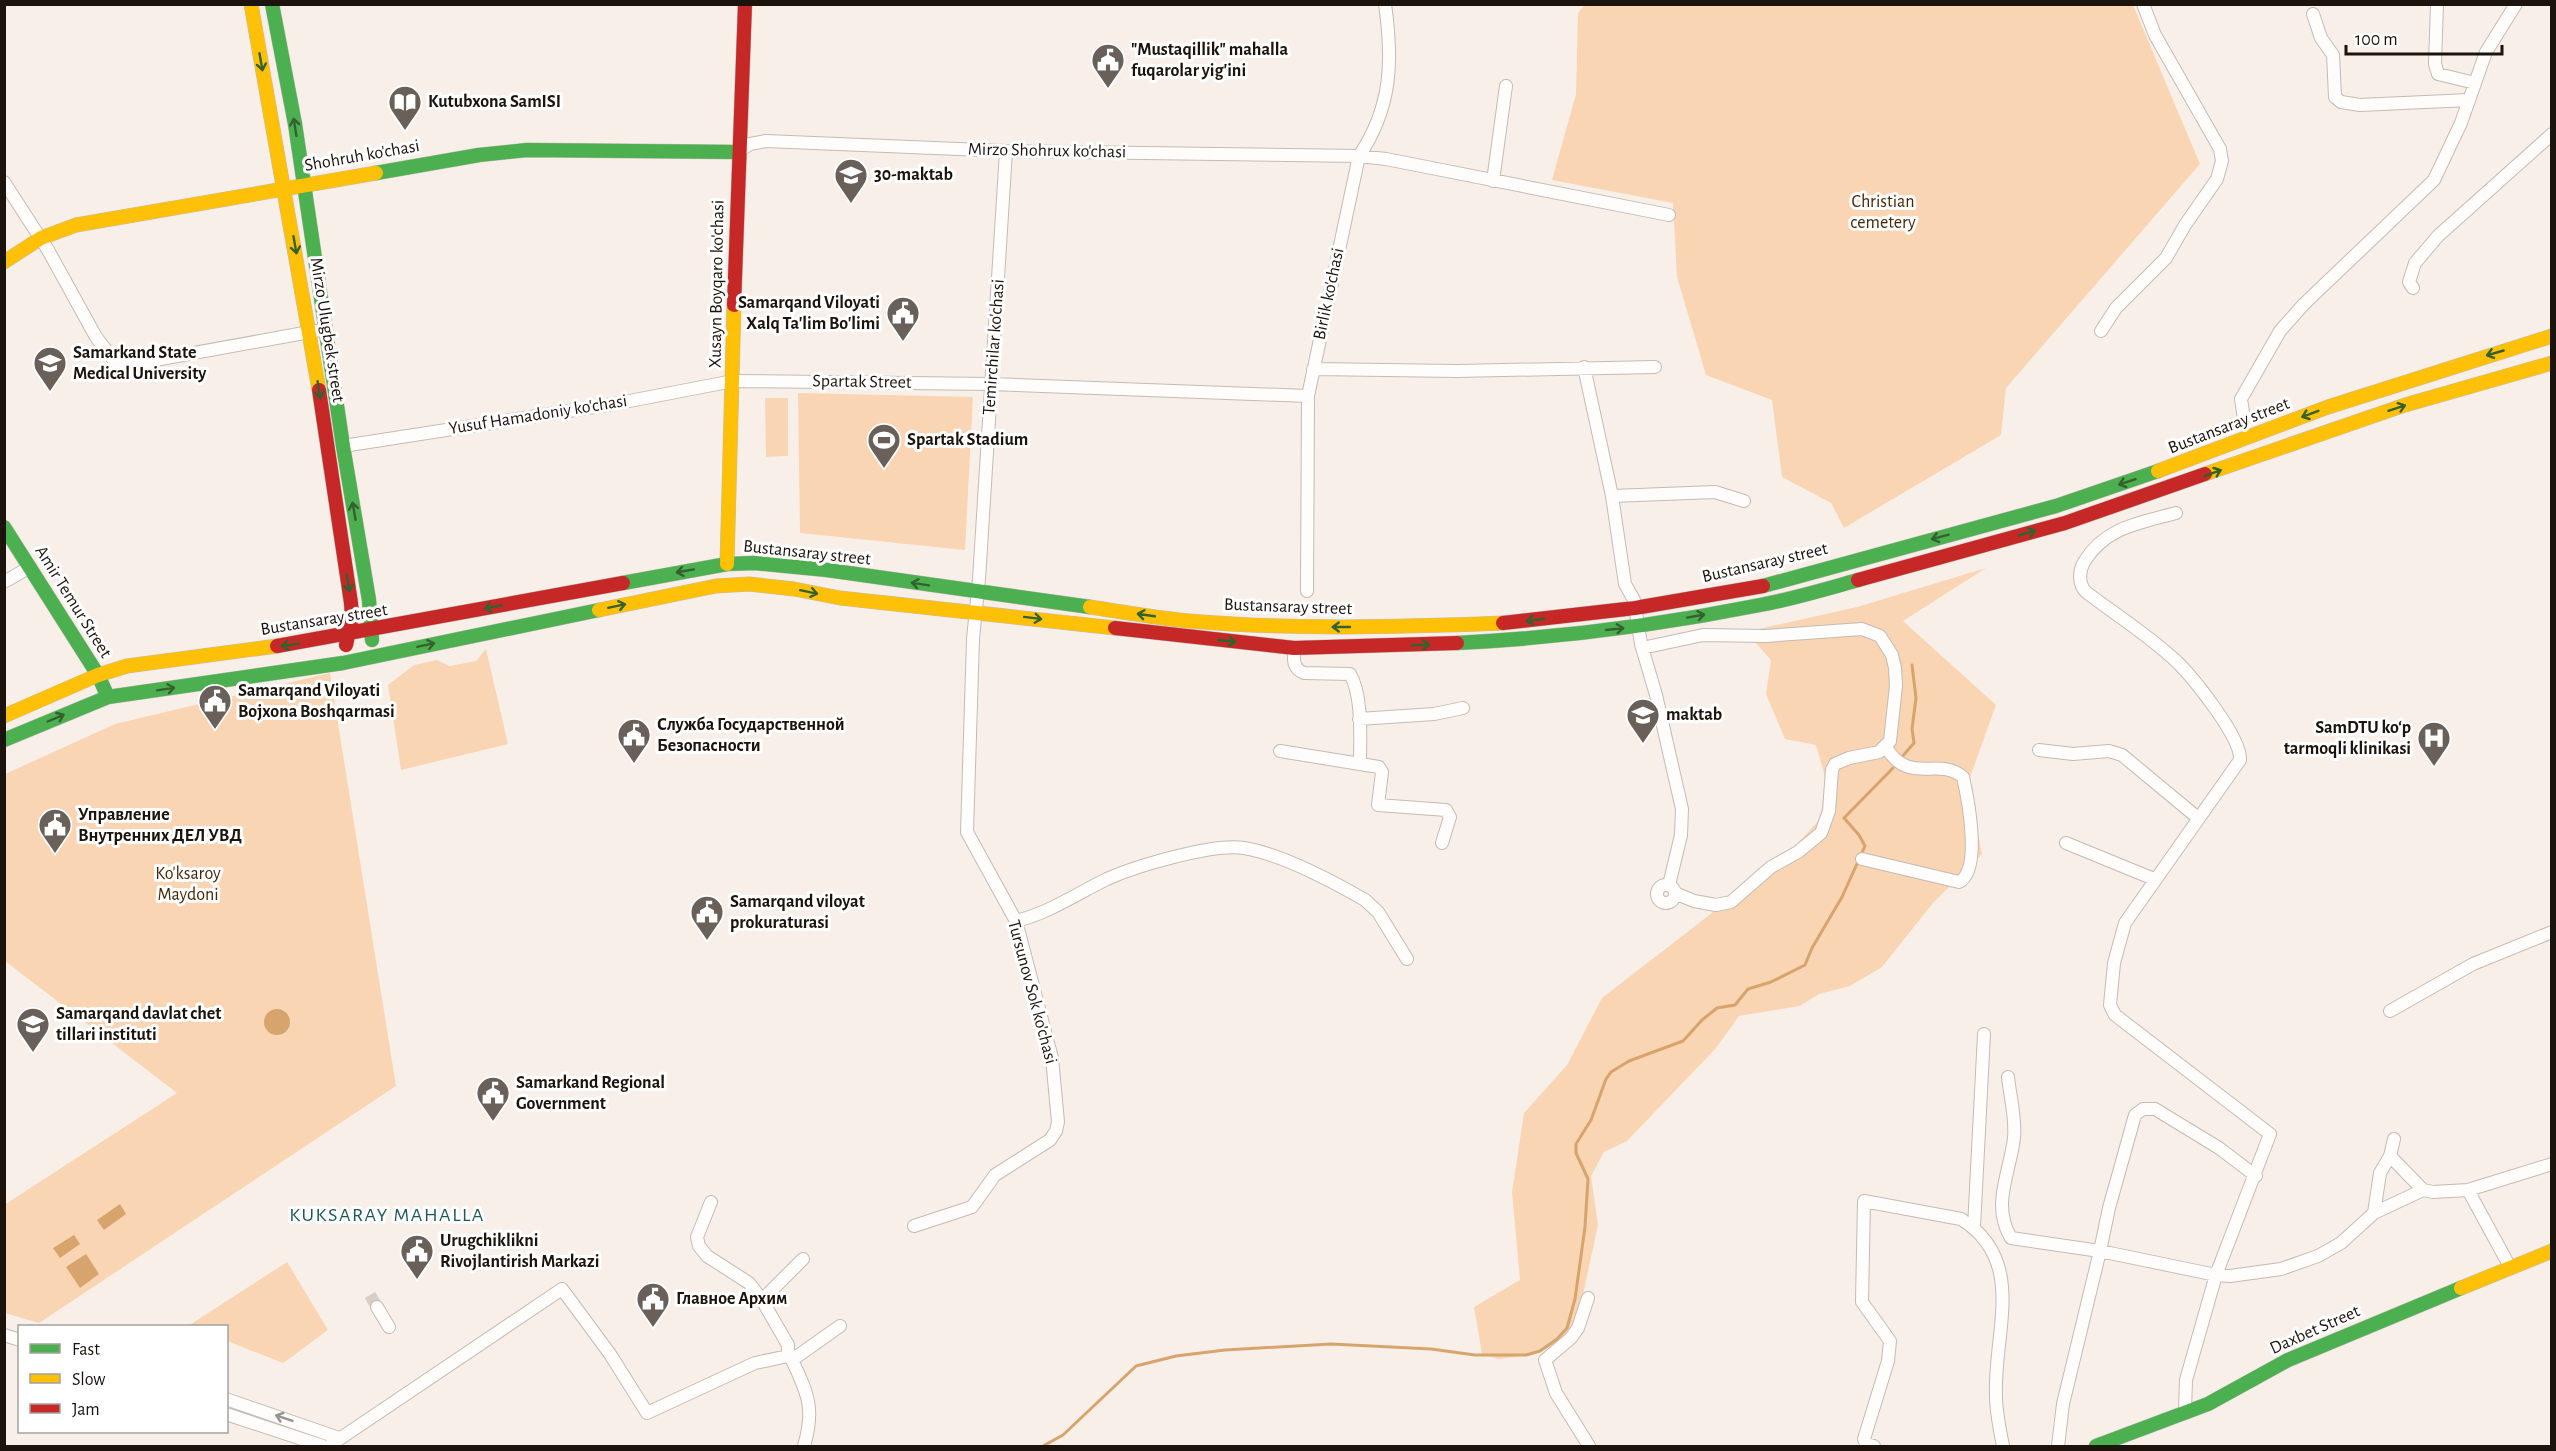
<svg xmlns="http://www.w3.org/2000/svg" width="2556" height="1451" font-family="'Alegreya Sans',sans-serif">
  <rect width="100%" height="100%" fill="#f8f0e8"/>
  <!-- green -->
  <path fill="#f9d5b4" d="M1585,4L2133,5L2200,164L2006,388L2001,435L1844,528L1831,503L1782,477L1772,400L1706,375L1677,277L1673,203L1552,180L1576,94L1578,13Z
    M798,393L973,397L965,550L800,533Z
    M765,398H788V456L766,457Z
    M1986,568L1903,621L1996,705L1968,783L1982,854L1933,903L1882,967L1850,986L1819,994L1800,1006L1739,1016L1716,1048L1627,1141L1604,1152L1591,1176L1598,1225L1576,1327L1556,1345L1531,1355L1498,1359L1482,1354L1474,1307L1520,1280L1512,1192L1524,1113L1567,1065L1602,998L1788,854L1821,818L1825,777L1816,745L1785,739L1766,694L1771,660L1753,640L1754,630L1857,607Z
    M486,649L508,744L401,770L388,685L414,665L437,660L450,666L476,661Z
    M330,673L396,1086L39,1323L5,1313L4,1205L177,1093L5,961V774L115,724Z
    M287,1262L328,1330L286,1361L283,1363L227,1341L226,1326H188Z"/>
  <!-- water -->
  <path fill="#d7a46e" d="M264 1022a13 13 0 1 1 26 0a13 13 0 1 1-26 0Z
    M120,1204L126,1214L104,1230L97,1220Z
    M74,1235L80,1244L60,1258L53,1248Z
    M86,1254L99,1274L80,1288L66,1267Z"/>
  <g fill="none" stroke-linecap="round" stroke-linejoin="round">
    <!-- stream -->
    <path stroke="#d7a46e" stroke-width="3" d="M1901,758L1914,743L1912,729L1916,698L1912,665
      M1043,1446L1063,1435L1136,1366L1176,1356L1225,1350L1331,1344L1431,1349L1475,1355H1526L1540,1351L1557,1339L1567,1328L1575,1299L1585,1227L1588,1179L1576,1153V1144L1591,1120L1606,1079L1611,1072L1629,1061L1683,1041L1702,1020L1717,1008L1735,1005L1748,989L1771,982L1805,965L1812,948L1842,897L1865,846L1859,835L1844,818L1893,768"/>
    <!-- street-tunnel -->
    <path stroke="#d7cfc7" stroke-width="12" stroke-dasharray="12 6" stroke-linecap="butt" d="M370,1295L377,1307"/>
    <defs>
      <path id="street" d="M2437,4L2435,64L2438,74L2475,83
        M2313,14L2321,38L2333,55L2335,97L2341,102L2360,105L2469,100
        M738,152L750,144L766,141L1006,151L1359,156L1386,159L1669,215
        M1493,181L1506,86
        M4,182L48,250L96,337L116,363L128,365L315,331
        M2413,288L2409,282L2415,263L2438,236L2552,134
        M2101,331L2116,308L2166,258L2185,225L2217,179L2222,161L2220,149L2155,35L2143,4
        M1584,367L1612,496L1625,584L1634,600L1641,644L1656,695L1682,809L1681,835L1669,885
        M1313,369L1457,371L1655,367
        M2244,419L2241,399L2280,331L2304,304L2434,180L2461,123L2486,52L2516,4
        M343,446L614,404L733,381L991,384L1308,396
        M1612,496L1715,492L1744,501
        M2176,513C2140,523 2105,527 2084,562C2079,571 2078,584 2086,592C2115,614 2148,635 2175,660C2192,676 2242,738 2240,760L2125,923L2114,963L2110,1005L2115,1015L2270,1134L2216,1275L2186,1380L2185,1411
        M4,582L30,567
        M1307,591L1308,396L1359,156C1392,107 1393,61 1385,4
        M1294,648C1294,660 1292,668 1304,673L1350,674C1363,696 1360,739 1360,764L1379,767L1382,772L1378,805L1446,810L1450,817L1442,843
        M1642,648L1703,635L1765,636L1862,629L1880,636L1892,655L1895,668L1896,686L1890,741L1879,752L1849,758L1835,764L1832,770L1829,811L1821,833L1798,852L1771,867L1731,902L1716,905L1694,901L1675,893
        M1359,719L1434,714L1463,708
        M2039,750L2073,754L2109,751L2122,755L2198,818
        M1280,751L1360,764
        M2066,843L2154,879
        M1862,859L1959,882C1982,870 1968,799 1963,777C1938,756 1909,786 1886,747
        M1657 894a9 9 0 1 1 18 0a9 9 0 1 1-18 0Z
        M1016,921C1049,913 1076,894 1107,879C1136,866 1213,843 1244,848C1281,854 1332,881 1365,900L1378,912L1407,959
        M2390,1011L2473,964L2552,932
        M2008,1077C2010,1096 2016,1118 2014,1138C2010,1173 1991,1205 2011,1238L2100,1251L2109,1208L2135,1115L2143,1109H2155L2219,1148L2256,1176
        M2390,1156L2394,1139
        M2468,1190L2510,1267
        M711,1202L697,1237L699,1246L707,1256L749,1283L762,1300
        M2374,1213L2380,1173L2390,1156L2423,1190
        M914,1226L972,1207L995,1175L1050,1140L1056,1131L1058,1122L1052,1058L1016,921L967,832L973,639L979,579L1006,151
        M1974,1227L1984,1034
        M1588,1298L1578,1328L1571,1338L1545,1360L1556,1393L1589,1446
        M377,1307L389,1327
        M4,1335L20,1340
        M788,1356V1345L762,1300L803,1259
        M792,1360L840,1326
        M226,1399L339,1438
        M226,1414L323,1446
        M329,1446L562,1289L610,1354L647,1413L755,1363L788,1356L792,1360C808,1394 815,1409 804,1446
        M1874,1446L1866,1444L1864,1439L1888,1361L1890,1341L1862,1302L1864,1201L1961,1219C2028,1261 1993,1333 1996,1396C1996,1413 2000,1430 2003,1446
        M2058,1446L2063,1404L2100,1251L2216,1275L2230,1276L2281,1269L2318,1256L2341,1243L2374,1213L2423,1190L2433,1192L2468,1190L2552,1164"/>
      <path id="fast" d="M272,4L295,124L343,446L369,600L372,640
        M376,173L479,155L527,150L738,152
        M4,527L98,675L108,697
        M623,583L727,564L754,563L827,570L1090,607
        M1763,586L2056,506L2158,471
        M1457,643C1558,638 1660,625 1760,605C1793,599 1826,589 1858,580
        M4,740L108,697L343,663L599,610
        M2096,1446L2208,1404L2288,1360L2461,1288"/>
      <path id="slow" d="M251,4L319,390
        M4,262L41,238L76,225L376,173
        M2158,471L2328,407L2552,336
        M2205,474L2405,405L2552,363
        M727,564L734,305
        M1090,607C1123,612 1156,618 1189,621C1294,630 1398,627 1503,623
        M599,610L716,586L749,584L794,589L840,598L1115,628
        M4,716L98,675L127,666L277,646
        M2461,1288L2552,1251"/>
      <path id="jam" d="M734,305L745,4
        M319,390L351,603L352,617L346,645
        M1858,580L2065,523L2205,474
        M1503,623L1635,608L1763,586
        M1115,628L1294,648L1457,643
        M277,646L623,583"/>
    </defs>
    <!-- street casing -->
    <use href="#street" stroke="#c3bbb4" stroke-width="14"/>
    <!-- fast casing -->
    <use href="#fast" stroke="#c3bbb4" stroke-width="15"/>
    <!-- slow casing -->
    <use href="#slow" stroke="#c3bbb4" stroke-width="15"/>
    <!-- jam casing -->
    <use href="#jam" stroke="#c3bbb4" stroke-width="15"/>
    <!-- street -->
    <use href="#street" stroke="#fefdfc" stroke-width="12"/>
    <!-- fast -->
    <use href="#fast" stroke="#4caf50" stroke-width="14"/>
    <!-- slow -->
    <use href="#slow" stroke="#ffc107" stroke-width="14"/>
    <!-- jam -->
    <use href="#jam" stroke="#c62828" stroke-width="14"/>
  </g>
  <!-- one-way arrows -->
  <defs><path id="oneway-shaft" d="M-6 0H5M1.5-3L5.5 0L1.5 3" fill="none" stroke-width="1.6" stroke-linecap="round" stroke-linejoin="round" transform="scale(1.5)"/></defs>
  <g stroke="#34612e">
    <use href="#oneway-shaft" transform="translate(261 62) rotate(80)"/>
    <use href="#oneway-shaft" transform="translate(295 127) rotate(-99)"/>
    <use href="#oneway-shaft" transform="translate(295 245) rotate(80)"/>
    <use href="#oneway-shaft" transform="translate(2495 353) rotate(164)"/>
    <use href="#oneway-shaft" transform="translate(319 390) rotate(81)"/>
    <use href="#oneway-shaft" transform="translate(2397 408) rotate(-18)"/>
    <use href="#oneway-shaft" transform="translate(2310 414) rotate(159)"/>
    <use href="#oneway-shaft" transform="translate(2213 473) rotate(-21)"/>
    <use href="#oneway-shaft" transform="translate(2127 482) rotate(161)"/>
    <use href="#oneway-shaft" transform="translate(354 511) rotate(-100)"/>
    <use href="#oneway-shaft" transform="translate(2027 533) rotate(-16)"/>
    <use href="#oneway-shaft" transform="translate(1940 537) rotate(165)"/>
    <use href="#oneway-shaft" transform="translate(685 571) rotate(170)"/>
    <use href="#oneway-shaft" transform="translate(348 583) rotate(81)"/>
    <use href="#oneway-shaft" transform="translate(920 584) rotate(-171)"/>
    <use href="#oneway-shaft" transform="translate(809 592) rotate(12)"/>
    <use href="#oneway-shaft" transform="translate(617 606) rotate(-12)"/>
    <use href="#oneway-shaft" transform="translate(493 607) rotate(170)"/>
    <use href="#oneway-shaft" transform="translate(1146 615) rotate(-172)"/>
    <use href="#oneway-shaft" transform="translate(1696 616) rotate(-10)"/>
    <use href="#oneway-shaft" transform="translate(1033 618) rotate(7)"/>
    <use href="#oneway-shaft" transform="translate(1535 620) rotate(172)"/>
    <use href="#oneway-shaft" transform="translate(1341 627) rotate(-180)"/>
    <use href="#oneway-shaft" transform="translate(1615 629) rotate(-6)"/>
    <use href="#oneway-shaft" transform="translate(1227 641) rotate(6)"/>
    <use href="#oneway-shaft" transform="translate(290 645) rotate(172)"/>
    <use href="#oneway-shaft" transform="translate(426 645) rotate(-12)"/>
    <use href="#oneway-shaft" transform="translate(1421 645) rotate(-3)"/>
    <use href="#oneway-shaft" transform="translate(166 689) rotate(-9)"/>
    <use href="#oneway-shaft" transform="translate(56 718) rotate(-23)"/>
  </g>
  <use stroke="#989490" href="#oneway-shaft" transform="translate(284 1418) rotate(-161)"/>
  <!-- icons -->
  <defs>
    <symbol id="civic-pin" viewBox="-11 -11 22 30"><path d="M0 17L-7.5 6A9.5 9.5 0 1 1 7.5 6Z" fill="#686059" stroke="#fff"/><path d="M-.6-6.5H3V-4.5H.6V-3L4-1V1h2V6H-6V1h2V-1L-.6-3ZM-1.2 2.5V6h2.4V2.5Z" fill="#fff"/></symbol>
    <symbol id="library-pin" viewBox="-11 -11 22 30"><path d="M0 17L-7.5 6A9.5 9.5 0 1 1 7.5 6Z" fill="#686059" stroke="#fff"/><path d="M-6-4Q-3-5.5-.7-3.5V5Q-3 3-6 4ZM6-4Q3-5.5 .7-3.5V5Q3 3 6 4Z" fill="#fff"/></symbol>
    <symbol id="school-pin" viewBox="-11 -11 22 30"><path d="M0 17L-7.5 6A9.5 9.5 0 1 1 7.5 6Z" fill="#686059" stroke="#fff"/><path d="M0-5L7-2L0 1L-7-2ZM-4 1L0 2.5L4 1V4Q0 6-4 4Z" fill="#fff"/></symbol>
    <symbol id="university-pin" viewBox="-11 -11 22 30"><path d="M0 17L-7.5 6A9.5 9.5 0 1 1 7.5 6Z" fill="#686059" stroke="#fff"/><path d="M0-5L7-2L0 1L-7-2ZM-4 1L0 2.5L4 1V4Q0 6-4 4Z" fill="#fff"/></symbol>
    <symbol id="stadium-pin" viewBox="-11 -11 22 30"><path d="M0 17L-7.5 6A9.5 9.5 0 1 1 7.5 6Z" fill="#686059" stroke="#fff"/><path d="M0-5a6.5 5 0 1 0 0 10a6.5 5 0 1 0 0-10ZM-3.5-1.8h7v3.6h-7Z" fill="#fff"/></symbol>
    <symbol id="hospital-pin" viewBox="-11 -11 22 30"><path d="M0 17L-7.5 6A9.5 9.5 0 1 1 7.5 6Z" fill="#686059" stroke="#fff"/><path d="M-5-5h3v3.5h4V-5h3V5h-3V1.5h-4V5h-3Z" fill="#fff"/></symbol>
  </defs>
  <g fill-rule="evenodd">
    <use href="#civic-pin" x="1089" y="41" width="38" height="52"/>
    <use href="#library-pin" x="386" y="83" width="38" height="52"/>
    <use href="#school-pin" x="832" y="156" width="38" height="52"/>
    <use href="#civic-pin" x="884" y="294" width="38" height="52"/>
    <use href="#university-pin" x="31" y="344" width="38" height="52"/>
    <use href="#stadium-pin" x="865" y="421" width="38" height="52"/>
    <use href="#civic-pin" x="196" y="682" width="38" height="52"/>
    <use href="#school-pin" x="1624" y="696" width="38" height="52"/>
    <use href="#civic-pin" x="615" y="716" width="38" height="52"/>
    <use href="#hospital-pin" x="2415" y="719" width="38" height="52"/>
    <use href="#civic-pin" x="36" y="806" width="38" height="52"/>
    <use href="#civic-pin" x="688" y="893" width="38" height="52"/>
    <use href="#university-pin" x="14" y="1005" width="38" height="52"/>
    <use href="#civic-pin" x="474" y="1074" width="38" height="52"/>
    <use href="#civic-pin" x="398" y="1232" width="38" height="52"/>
    <use href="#civic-pin" x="634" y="1280" width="38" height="52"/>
  </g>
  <g text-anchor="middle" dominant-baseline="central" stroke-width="6" stroke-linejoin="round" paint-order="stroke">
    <!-- poi labels -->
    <g font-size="18" font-weight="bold" fill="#1b130c" stroke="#fff" text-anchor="start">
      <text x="1131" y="50">"Mustaqillik" mahalla<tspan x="1131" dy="21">fuqarolar yig'ini</tspan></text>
      <text x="428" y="102">Kutubxona SamISI</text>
      <text x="874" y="175">30-maktab</text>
      <text x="880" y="303" text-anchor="end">Samarqand Viloyati<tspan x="880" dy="21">Xalq Ta'lim Bo'limi</tspan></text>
      <text x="73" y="353">Samarkand State<tspan x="73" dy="21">Medical University</tspan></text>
      <text x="907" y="440">Spartak Stadium</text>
      <text x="238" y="691">Samarqand Viloyati<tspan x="238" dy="21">Bojxona Boshqarmasi</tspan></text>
      <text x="1666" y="715">maktab</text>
      <text x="657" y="725">Служба Государственной<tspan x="657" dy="21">Безопасности</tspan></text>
      <text x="2411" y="728" text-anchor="end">SamDTU ko‘p<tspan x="2411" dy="21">tarmoqli klinikasi</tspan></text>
      <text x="78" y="815">Управление<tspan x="78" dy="21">Внутренних ДЕЛ УВД</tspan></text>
      <text x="730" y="902">Samarqand viloyat<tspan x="730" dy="21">prokuraturasi</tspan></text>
      <text x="56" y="1014">Samarqand davlat chet<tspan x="56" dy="21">tillari instituti</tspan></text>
      <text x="516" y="1083">Samarkand Regional<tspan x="516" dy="21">Government</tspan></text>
      <text x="440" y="1241">Urugchiklikni<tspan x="440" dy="21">Rivojlantirish Markazi</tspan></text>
      <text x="676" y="1299">Главное Архим</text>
    </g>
    <!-- street labels -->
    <g font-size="18" fill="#1b130c" stroke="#fff">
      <text transform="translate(1047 151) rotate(1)">Mirzo Shohrux ko'chasi</text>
      <text transform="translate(362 156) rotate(-10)">Shohruh ko'chasi</text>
      <text transform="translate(717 284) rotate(-89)">Xusayn Boyqaro ko'chasi</text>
      <text transform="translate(1329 294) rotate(-78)">Birlik ko'chasi</text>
      <text transform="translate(327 330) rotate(81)">Mirzo Ulugbek street</text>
      <text transform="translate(994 347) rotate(-86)">Temirchilar ko'chasi</text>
      <text transform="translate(862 382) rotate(1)">Spartak Street</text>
      <text transform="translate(538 415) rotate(-9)">Yusuf Hamadoniy ko'chasi</text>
      <text transform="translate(2229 426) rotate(-21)">Bustansaray street</text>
      <text transform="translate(807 553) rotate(6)">Bustansaray street</text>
      <text transform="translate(1765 563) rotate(-13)">Bustansaray street</text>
      <text transform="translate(73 602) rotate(58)">Amir Temur Street</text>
      <text transform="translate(1288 607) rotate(2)">Bustansaray street</text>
      <text transform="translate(324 620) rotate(-9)">Bustansaray street</text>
      <text transform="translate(1032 992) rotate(75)">Tursunov Sok ko'chasi</text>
      <text transform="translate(2315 1330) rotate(-24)">Daxbet Street</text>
    </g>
    <!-- park labels -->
    <g font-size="18" fill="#432606" stroke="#fff">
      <text x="1883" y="202">Christian<tspan x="1883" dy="21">cemetery</tspan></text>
      <text x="188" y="874">Ko'ksaroy<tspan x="188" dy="21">Maydoni</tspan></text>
    </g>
    <!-- neighbourhood labels -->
    <g font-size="20" letter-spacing="1.5" fill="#1e5854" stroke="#fff">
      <text x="387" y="1215">KUKSARAY MAHALLA</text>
    </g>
  </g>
  <!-- border -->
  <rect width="2556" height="1451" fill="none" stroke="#1b130c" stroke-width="12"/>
  <!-- legend -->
  <rect x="18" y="1325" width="210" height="108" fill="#ffffff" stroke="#a4a19e" stroke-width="1.5"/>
  <rect x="30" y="1344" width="30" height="9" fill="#4caf50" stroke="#a4a19e" stroke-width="1.5"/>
  <text x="72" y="1355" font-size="18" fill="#1b130c">Fast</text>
  <rect x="30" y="1374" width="30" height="9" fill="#ffc107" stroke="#a4a19e" stroke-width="1.5"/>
  <text x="72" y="1385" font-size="18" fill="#1b130c">Slow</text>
  <rect x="30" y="1404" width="30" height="9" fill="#c62828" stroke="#a4a19e" stroke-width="1.5"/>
  <text x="72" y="1415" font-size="18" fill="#1b130c">Jam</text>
  <!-- scale -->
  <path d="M2346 45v9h156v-9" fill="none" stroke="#1b130c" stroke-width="3"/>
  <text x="2355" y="45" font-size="18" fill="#1b130c" stroke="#ffffff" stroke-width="4.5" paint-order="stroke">100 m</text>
</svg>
